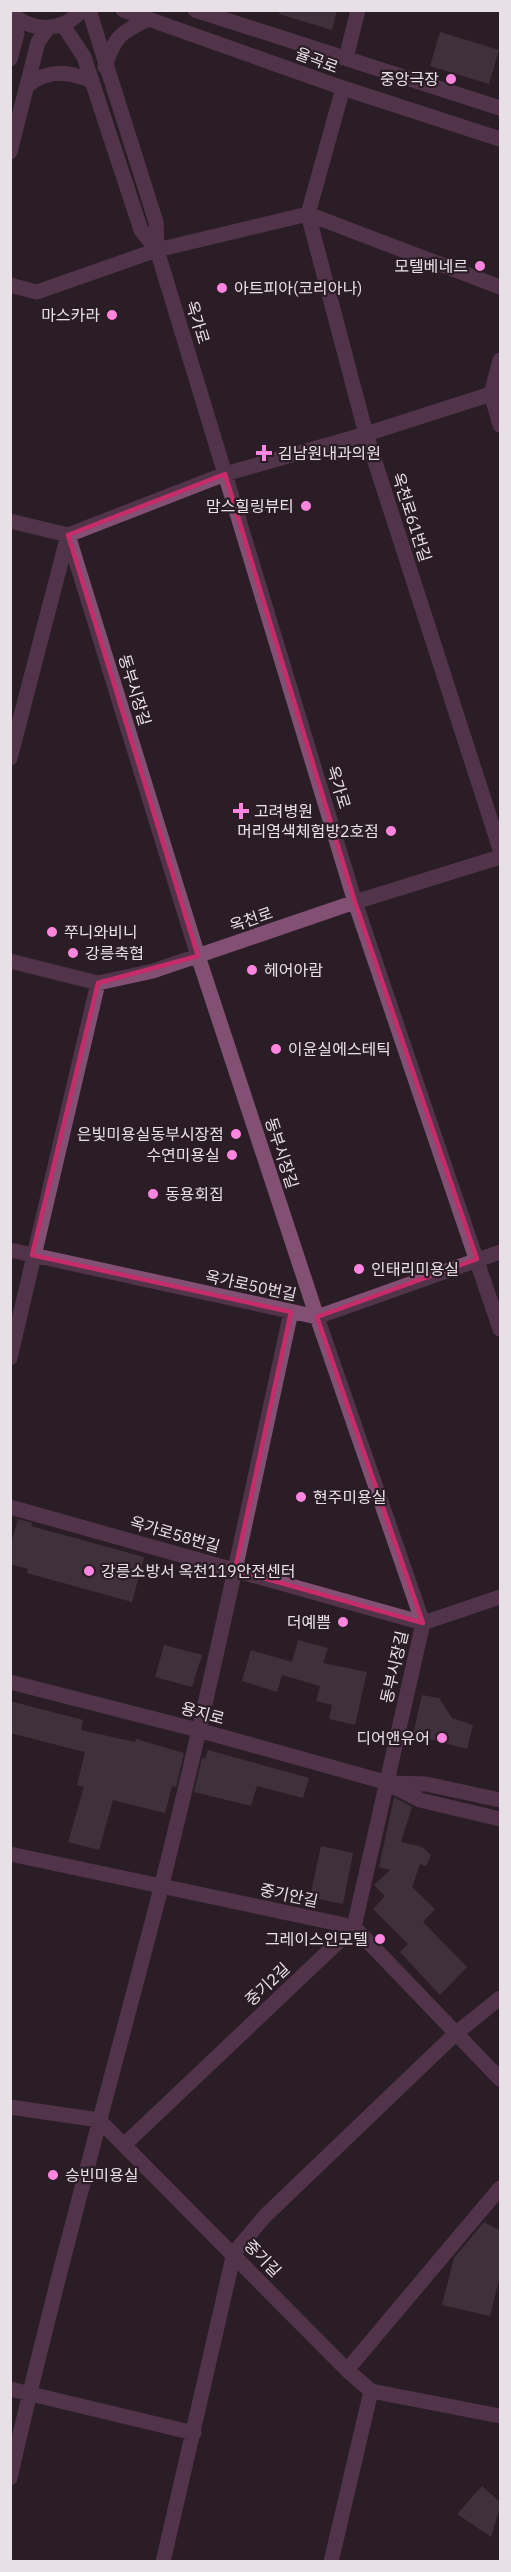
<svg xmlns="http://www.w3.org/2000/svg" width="511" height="2572" font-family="'IBM Plex Sans','Noto Sans KR',sans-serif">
  <rect width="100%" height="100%" fill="#2a1d26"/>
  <!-- building -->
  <path fill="#5a4a55" d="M280,10H337L332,30L279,14Z
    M440,32L499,50L489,84L430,66Z
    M18,1519L32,1523L31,1526L144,1557L132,1602L27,1573L28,1569L10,1564V1547Z
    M298,1640L328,1648L323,1663L367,1672L355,1725L329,1719L332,1705L316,1701L320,1686L282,1675L277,1692L242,1681L251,1650L292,1662Z
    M164,1645L202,1655L192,1687L155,1677Z
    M422,1695L439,1698L452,1718L473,1725L467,1749L413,1735Z
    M10,1701L83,1720L81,1730L135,1742L136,1739L184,1753L176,1787L172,1786L165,1813L113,1800L99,1850L68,1842L84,1787L77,1785L85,1752L10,1733Z
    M208,1750L309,1778L303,1798L257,1786L251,1806L194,1792L202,1758L205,1759Z
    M394,1797L412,1807L401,1842L422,1847L431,1855L426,1866L420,1864L412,1887L435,1909L423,1922L467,1967L440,1995L400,1952L408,1944L373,1909L385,1896L374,1885L390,1870L379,1867Z
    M321,1846L353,1853L343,1904L310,1897Z
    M484,2222L501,2231V2272L490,2316L442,2305L454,2258Z
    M482,2486L501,2503L491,2537L457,2514Z"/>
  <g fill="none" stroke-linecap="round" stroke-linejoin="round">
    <!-- minor -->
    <path stroke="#815073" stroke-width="15" d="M89,10L156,222L157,250L355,902L500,1329
      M123,10L343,88L500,139
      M195,10L500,108
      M10,12C31,33 63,32 82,10
      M63,25L84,57L141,230L157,250
      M346,58L358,10
      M10,59L17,34L12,14
      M105,67C114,37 121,32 149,19
      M27,86C48,69 67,71 92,81
      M343,88L308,214L366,434L500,849
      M10,152L38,42L48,28
      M10,285L37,292L157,250L308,214L500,287
      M500,360L491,394L500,425
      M10,521L68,535L225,474L366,434L491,394L500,397
      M68,535L198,956L317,1317L423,1623L354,1927L124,2145
      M10,758L68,535
      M10,961L98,983L153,971L355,902L500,857
      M10,1250L317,1317L500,1252
      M10,1358L98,983
      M10,1507L423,1623L500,1597
      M10,1682L198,1730L385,1782L420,1800L500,1819
      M391,1783L426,1784L500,1800
      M10,1854L354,1927L500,2079
      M10,2107L99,2120L347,2370L371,2391L500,2416
      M347,2370L500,2188
      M10,2389L194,2433
      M10,2478C55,2280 110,2085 161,1888C209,1697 249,1504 291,1312
      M163,2562L234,2253L264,2217L455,2034L500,1998
      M331,2562L371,2391"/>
  </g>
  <!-- marked area -->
  <path d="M0 0H511V2572H0ZM225,474L355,902L477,1259L317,1317L423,1623L235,1570L291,1312L32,1255L98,983L198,956L68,535Z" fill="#2a1d26" fill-opacity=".55" fill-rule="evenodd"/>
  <path fill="none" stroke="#c62c69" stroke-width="4.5" stroke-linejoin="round" d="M225,474L355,902L477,1259L317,1317L423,1623L235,1570L291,1312L32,1255L98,983L198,956L68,535Z"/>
  <!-- markers -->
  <g fill="#ff85df" stroke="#2a1d26" stroke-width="2">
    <circle cx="451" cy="79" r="6"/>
    <circle cx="480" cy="266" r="6"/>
    <circle cx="222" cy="288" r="6"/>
    <circle cx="112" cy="315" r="6"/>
    <path d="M261 444h6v6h6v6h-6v6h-6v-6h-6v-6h6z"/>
    <circle cx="306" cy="506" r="6"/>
    <path d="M238 802h6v6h6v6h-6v6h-6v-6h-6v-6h6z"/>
    <circle cx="391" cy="831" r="6"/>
    <circle cx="52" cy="932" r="6"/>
    <circle cx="73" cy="953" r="6"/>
    <circle cx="252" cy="970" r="6"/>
    <circle cx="276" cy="1049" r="6"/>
    <circle cx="236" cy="1134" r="6"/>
    <circle cx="232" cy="1155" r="6"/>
    <circle cx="153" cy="1194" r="6"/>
    <circle cx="359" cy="1269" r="6"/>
    <circle cx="301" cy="1497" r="6"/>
    <circle cx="89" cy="1571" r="6"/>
    <circle cx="343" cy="1622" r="6"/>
    <circle cx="442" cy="1738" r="6"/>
    <circle cx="380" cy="1939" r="6"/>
    <circle cx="53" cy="2175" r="6"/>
  </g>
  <g text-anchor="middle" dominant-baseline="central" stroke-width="4.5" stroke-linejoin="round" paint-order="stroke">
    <!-- street labels -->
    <g font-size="16" fill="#e9dfe6" stroke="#2a1d26">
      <text transform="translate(317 60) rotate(20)">율곡로</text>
      <text transform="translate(198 322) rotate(73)">옥가로</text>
      <text transform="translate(412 517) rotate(72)">옥천로61번길</text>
      <text transform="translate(135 690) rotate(73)">동부시장길</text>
      <text transform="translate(339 787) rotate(73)">옥가로</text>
      <text transform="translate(251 919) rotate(-19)">옥천로</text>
      <text transform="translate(282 1153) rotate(72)">동부시장길</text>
      <text transform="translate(251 1285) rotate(12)">옥가로50번길</text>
      <text transform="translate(175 1534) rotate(16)">옥가로58번길</text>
      <text transform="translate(394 1667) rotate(-77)">동부시장길</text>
      <text transform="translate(203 1713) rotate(15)">용지로</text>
      <text transform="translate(289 1895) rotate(12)">중기안길</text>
      <text transform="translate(267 1984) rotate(-43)">중기2길</text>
      <text transform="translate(263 2258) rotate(46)">중기길</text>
    </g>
    <!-- poi labels -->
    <g font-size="16" fill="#e9dfe6" stroke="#2a1d26" text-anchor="start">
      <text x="439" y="79" text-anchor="end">중앙극장</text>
      <text x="468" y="266" text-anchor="end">모텔베네르</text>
      <text x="234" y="288">아트피아(코리아나)</text>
      <text x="100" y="315" text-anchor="end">마스카라</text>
      <text x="278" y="453">김남원내과의원</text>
      <text x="294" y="506" text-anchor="end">맘스힐링뷰티</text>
      <text x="254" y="811">고려병원</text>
      <text x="379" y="831" text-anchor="end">머리염색체험방2호점</text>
      <text x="64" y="932">쭈니와비니</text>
      <text x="85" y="953">강릉축협</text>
      <text x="264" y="970">헤어아람</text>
      <text x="288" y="1049">이윤실에스테틱</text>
      <text x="224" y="1134" text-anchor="end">은빛미용실동부시장점</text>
      <text x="220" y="1155" text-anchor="end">수연미용실</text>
      <text x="165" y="1194">동용회집</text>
      <text x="371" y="1269">인태리미용실</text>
      <text x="313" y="1497">현주미용실</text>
      <text x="101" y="1571">강릉소방서 옥천119안전센터</text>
      <text x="331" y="1622" text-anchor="end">더예쁨</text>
      <text x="430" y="1738" text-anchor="end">디어앤유어</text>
      <text x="368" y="1939" text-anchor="end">그레이스인모텔</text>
      <text x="65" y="2175">승빈미용실</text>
    </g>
  </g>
  <!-- border -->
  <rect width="511" height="2572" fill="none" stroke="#e9dfe6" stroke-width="24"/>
</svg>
